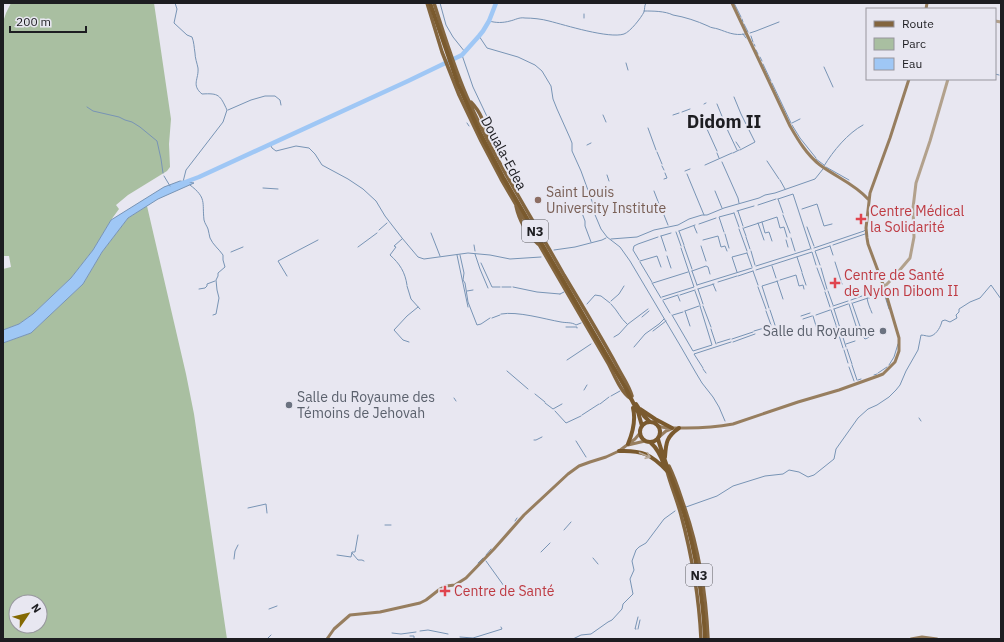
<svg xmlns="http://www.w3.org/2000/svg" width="1004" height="642" font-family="'IBM Plex Sans',sans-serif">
  <rect width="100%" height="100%" fill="#e8e7f1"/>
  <!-- green -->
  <path fill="#a9bfa1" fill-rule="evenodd" d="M11,3H154L171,119L169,144L170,167L167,171L128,195L116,205L119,209L111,220L93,250L71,278L33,314L19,324L3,330V269L11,267L9,256H3V22L6,13Z
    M147,206L186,374L194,414L227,639H3V343L31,333L83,284L102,252L128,218ZM16,602H40V626H16Z"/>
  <!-- water -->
  <path fill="#9fc7f5" stroke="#7894b5" d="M180,181L194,183L158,199L128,218L102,252L83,284L31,333L3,343V330L19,324L33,314L71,278L93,250L111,220L164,187Z"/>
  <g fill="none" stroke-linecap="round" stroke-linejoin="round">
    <!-- stream -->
    <path stroke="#7894b5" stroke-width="1" d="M175,3L177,9L174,23L187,35L192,37C194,42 194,47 195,53C195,58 197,63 198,68C199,79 191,85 202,94C219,93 220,95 227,110L223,122L186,170L183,182
      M440,3L446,25L453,37L465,52
      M734,3L741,17
      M644,11C653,11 665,11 673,15C685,17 697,21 708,26C711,28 715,28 718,29C727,32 734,36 745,34
      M584,18V14
      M742,19L743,22
      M489,21C496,23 503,23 510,21C515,20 519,17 525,18C532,18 542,19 549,21C565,25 609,39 624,34C630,32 641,18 644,12C645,9 644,6 646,3
      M744,24L748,32
      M750,33L756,31L779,22
      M743,34L746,38
      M479,36L487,48L518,57L535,65L542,71L551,86L553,99L557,109L570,138L572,143V151L581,171L593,204V210L601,229L607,237L620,247L630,261L681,347L696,373L702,383L713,397L719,407L725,421
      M751,36L753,42
      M754,44L755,46
      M756,50L758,54
      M462,55L473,87L491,125L504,150L511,165
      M760,57L762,61
      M626,63L628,70
      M763,64L771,81
      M824,67L833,87
      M995,74L999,75
      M772,83L791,123
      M734,97L741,114L755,142L740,150
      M704,104L706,103
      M717,104L728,131L737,150
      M87,107L93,111L119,117L125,120L132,122L140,127L157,141L161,159L163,173
      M228,110L251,100L265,96H275L280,100L281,105
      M682,112L690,109
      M603,115L606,122
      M673,115L679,113
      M702,118L717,151
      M467,123L469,126
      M792,123L800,119
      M792,125L800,138L816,158
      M648,128L656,150
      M736,142L740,148
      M270,144L272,148L276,151L296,146L309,148L315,154L322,165L348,179L363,189L376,201L385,216L402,238L418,257L424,259L468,253L490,255L510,259L541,257
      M587,145L591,143
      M657,152L662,164
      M717,153L719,158
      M733,153L739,150
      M816,159L824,165
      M767,161L779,179
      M722,162L738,198L739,203
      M705,165L732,153
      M662,166L664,170
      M824,166C833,151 848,133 863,125
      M826,167L849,180
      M685,171L690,169
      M687,174L704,215
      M607,175L609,181
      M164,176L170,186
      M664,179L667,178L665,173
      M780,180L785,189
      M190,185C207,198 202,202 204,220C205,224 207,226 208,229C209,232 209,235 210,238C213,245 219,249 223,255V260L225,267L218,273V276L216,280L217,290L219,298L216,314L213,315
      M263,188L278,189
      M654,191L659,204
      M715,191L722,208
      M778,199L793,194L811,249
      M778,199L783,213
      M660,205L668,225
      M758,205L776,199
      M582,206V213L585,221V226L591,242
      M802,209L817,204L824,226L832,224
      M737,211L754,206
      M738,211L743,226
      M734,213L739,227
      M783,215L790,233
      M762,222L765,233L769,232L772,241
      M758,223L764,240
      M699,224L716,218
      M694,226L697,233
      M807,227L814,246
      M743,228L746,236
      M744,228L777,217L780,228L784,227L787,237
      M739,229L747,251
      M379,230L387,223
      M679,231L695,225
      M679,231L684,245
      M676,232L681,246
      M724,232L719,217L734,213
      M431,233L440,256
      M725,234L729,248
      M661,236L666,251
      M661,236L671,233
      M746,237L750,249
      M791,238L795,251
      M402,239L394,246L396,247L390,255C400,264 405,272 407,285
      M611,239L637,237L654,230L678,225L689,219L702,215H707L724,208L759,198L765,195L775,193L815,179L823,169
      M703,240L718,236L721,247L725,246L727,251
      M786,240L788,247
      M474,245L475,251
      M833,245L865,234
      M684,246L692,269
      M701,246L706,261
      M830,246L833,255
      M358,247L377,233
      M814,248L864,231L865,230
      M554,250L575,247L602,240L606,238
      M751,251L755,265
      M231,252L243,247
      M747,253L752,267
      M475,254L480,269L488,288
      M457,255L468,307
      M460,255L464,273L463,280L465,283L468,302L477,325L481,324L490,318
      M667,256L671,268
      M797,257L802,272
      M639,260L633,250L634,246L638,244L658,237
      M640,261L657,256L661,267
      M640,262L652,282
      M835,262L842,284
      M481,263L492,287H500
      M820,265L815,251L830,246
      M756,266L810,249
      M772,266L776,278
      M817,268L825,290
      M821,268L827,289
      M756,270L812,252L816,265
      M692,271L706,266L708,267L710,274
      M692,271L697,285
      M753,271L758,285
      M737,272L732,257L747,253
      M802,273L806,285
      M287,276L278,261L318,240
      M738,276L753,271
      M780,280L796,275L799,286L803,285L804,289
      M777,281L783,299
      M718,282L737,276
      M652,283L661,298
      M653,283L688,272
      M713,284L716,291
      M697,285L752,268
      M407,286L411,299L420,309
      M502,287H511
      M513,287L537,292L560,294
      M758,287L766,309
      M199,289L205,288L207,286V284L215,281
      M698,289L714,284
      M698,289L703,304
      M467,291L473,290
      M695,291L700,305
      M828,291L833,305
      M825,292L830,307
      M884,293L889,309
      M560,294L564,292
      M868,294L882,289
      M680,295L695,290
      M678,296L680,301
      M662,297L694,287L681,248
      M867,298C868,304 870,308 872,313
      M869,298L883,293
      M663,300L678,295
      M851,300L862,296
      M611,301L619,294L624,286
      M663,301L670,313
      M852,303L864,338L865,339L872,336
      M853,303L868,298
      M587,304L595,295L601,296L610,303
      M611,304C618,311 620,318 627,324
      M849,304L858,332
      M703,306L711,327
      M833,306L848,301
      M769,308L762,286L778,281
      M834,309L846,347
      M834,309L848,304
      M770,310L775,325
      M831,310L836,325
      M685,311L699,306
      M685,311L690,326
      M766,311L771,325
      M501,314C518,311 544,319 561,322C566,323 572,322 576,325L581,323
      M672,315L693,351L712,345L700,306
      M673,315L683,312
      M816,315L830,310
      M801,316L810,313
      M813,316L817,329
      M642,317L649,311
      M492,318L500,315
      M803,319L812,316
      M836,326L843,348
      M566,327H577V328
      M711,329L716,344
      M653,331L666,321
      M754,331L771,326
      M614,337L619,334L628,324L648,309
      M732,339L753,332
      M409,342L403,340L394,330L407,316L418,307
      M733,342L755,334
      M717,343L730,339
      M846,344L855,341
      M634,347L645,334L659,324L664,319
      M847,349L852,364
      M844,350L848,363
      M567,360L591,344
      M852,365L857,380
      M889,365L894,357L898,344
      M849,367L854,381
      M703,368L694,354L731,342
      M703,369L706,373
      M507,371L528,389
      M878,373L887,367
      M874,375L877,374
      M858,380L861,379
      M584,390L587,385
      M311,394V400
      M535,394L545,402
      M611,396L620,391
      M454,398L456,401
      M545,403L553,409L562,404
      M600,404L609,397
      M555,411L566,423L581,416
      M582,415L599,404
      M919,418L921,421
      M534,440H536L542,437
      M576,441L586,457
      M686,507L717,496L733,486L765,476L783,474L789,470L799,472L808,477L814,475L834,459L836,449L858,418L868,409L877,405L889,397L896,390L900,385L906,371L918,350L921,335C924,335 929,337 931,336C937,334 941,326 942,321L945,320L950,322L957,318L956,315L959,312V309L970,302L980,298L991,285L1001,299
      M248,508L266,504L267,513
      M515,521L517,518
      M385,525H391
      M564,530L571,522
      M541,552L550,543
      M352,553L358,560H362L364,561
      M337,555L351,557L352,552H355L358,535
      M486,555L491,549
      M593,558L598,564
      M234,559L235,551L238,545
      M486,561L504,586
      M478,563L483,558
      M269,609L277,606
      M636,629H635L638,617
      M638,629L640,620
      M420,631L428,630L448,634
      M392,633L401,634L416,632
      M410,636H414V639
      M460,637L473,638L502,629L501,627
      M267,639L271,635
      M573,639L581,635L591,634L608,622L612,620L622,609L623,604L633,594L630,579L634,570L632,561L636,550L639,547L646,543L664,519L675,511"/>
    <!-- river -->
    <path stroke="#9fc7f5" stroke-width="4.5" d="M180,184L199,177L408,81L462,55L479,36L483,31L489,21L496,3"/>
    <!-- tertiary -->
    <path stroke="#b2a18c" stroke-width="3" d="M995,21L1001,22
      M884,287L893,278L910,258L914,237L913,208L916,183L930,141L948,79"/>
    <!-- secondary -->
    <path stroke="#977e5f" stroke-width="3" d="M732,3L790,126C798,140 807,155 820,165C836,177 855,184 868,199
      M926,9L927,3
      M658,426C667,429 676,428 686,428C702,428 717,427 733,424L798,402L839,390L878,376L883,374L895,362L899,351V338L884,287L868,244L867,238L866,228L870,193L890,138L909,79
      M659,437L666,431L671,429
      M628,445L645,441
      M327,639L334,629L350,615L380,612L420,603L426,600L440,589L446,586L455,585L466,578L494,549L524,515L568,474L579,466L590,462L606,457L619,451L635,439L640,433
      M911,639L922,637L937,639"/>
    <!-- primary -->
    <path stroke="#83653e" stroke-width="3.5" d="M427,3L442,52L459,95L481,141L501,179L608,363C613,372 621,393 630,398
      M434,3C444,35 454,67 467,97C494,159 531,216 564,275C582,305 600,335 617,366C622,376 629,385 632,396
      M471,102C481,112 485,125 489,139
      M516,206C519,220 527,234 538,244
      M669,466C675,478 679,491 683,503C699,548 706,592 708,639
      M667,471C671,486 677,500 681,515C692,556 699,597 701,639"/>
    <!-- trunk -->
    <path stroke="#7a5a2e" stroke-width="4" d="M430,3L458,84L481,135L503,177L625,387L638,412L642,426
      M636,404L644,416L650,422
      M640,409L655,419L672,428
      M640 432a10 10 0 1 1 20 0a10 10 0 1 1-20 0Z
      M658,439C665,464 676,488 684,513C696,554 703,596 705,639
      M650,442C658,449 661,456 664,465
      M628,444C633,432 636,420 633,408
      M619,451C642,450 651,454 667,471
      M665,457C666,443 666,437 679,428"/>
  </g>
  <!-- one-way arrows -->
  <defs><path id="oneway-shaft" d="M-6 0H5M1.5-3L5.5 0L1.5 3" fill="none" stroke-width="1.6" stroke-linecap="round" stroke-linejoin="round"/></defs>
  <use stroke="#b6a899" href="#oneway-shaft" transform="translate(645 455) rotate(23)"/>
  <!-- markers -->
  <circle fill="#8d6e63" stroke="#e8e7f1" stroke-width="1.5" cx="538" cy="200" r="4"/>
  <g fill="#e0444e" stroke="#e8e7f1" stroke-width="1.5">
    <path d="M859 213h4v4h4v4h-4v4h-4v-4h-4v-4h4z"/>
    <path d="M833 277h4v4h4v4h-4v4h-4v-4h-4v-4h4z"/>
    <path d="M443 585h4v4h4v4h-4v4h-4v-4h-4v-4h4z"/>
  </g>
  <g fill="#6b7280" stroke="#e8e7f1" stroke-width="1.5">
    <circle cx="883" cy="331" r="4"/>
    <circle cx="289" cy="405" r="4"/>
  </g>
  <g text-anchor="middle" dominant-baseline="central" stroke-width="4" stroke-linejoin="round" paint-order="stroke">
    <!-- shield labels -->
    <g fill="#e8e7f1" stroke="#5a5a5f" stroke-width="1">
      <rect x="522" y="220" width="26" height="22" rx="3"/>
      <rect x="686" y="564" width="26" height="22" rx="3"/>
    </g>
    <g font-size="13" font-weight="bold" fill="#1d1d21">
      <text x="535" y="231">N3</text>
      <text x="699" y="575">N3</text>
    </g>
    <!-- street labels -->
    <g font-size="14" fill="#1d1d21" stroke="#e8e7f1">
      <text transform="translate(504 153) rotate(62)">Douala-Edea</text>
    </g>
    <!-- education labels -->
    <g font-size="14" fill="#785e54" stroke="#e8e7f1" text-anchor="start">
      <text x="546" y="192">Saint Louis<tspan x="546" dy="16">University Institute</tspan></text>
    </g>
    <!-- health labels -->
    <g font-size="14" fill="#be3a42" stroke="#e8e7f1" text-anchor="start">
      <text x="870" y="211">Centre Médical<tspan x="870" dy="16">la Solidarité</tspan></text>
      <text x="844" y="275">Centre de Santé<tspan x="844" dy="16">de Nylon Dibom II</tspan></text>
      <text x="454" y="591">Centre de Santé</text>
    </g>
    <!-- worship labels -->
    <g font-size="14" fill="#5b616d" stroke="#e8e7f1" text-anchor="end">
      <text x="875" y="331">Salle du Royaume</text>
      <text x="297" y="397" text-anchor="start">Salle du Royaume des<tspan x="297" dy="16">Témoins de Jehovah</tspan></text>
    </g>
    <!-- district labels -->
    <g font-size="18" font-weight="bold" fill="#1d1d21" stroke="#e8e7f1">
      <text x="724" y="121">Didom II</text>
    </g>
  </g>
  <!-- border -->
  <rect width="1004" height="642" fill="none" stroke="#1d1d21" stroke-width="8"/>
  <!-- legend -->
  <rect x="866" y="8" width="130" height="72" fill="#e8e7f1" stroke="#97969e"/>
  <rect x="874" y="21" width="20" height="6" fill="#83653e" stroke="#97969e"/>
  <text x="902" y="28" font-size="12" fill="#1d1d21">Route</text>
  <rect x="874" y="38" width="20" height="12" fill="#a9bfa1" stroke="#97969e"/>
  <text x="902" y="48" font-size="12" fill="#1d1d21">Parc</text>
  <rect x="874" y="58" width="20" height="12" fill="#9fc7f5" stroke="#97969e"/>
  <text x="902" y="68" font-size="12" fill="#1d1d21">Eau</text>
  <!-- north arrow -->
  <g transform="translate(28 614) rotate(55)"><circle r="19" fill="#e8e7f1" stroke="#97969e"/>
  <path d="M0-3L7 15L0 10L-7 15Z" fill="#846903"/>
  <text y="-6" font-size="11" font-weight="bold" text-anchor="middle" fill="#1d1d21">N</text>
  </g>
  <!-- scale -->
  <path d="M10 26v6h76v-6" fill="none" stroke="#1d1d21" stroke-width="2"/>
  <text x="16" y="26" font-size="12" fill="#1d1d21" stroke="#e8e7f1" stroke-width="3" paint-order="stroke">200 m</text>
</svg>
